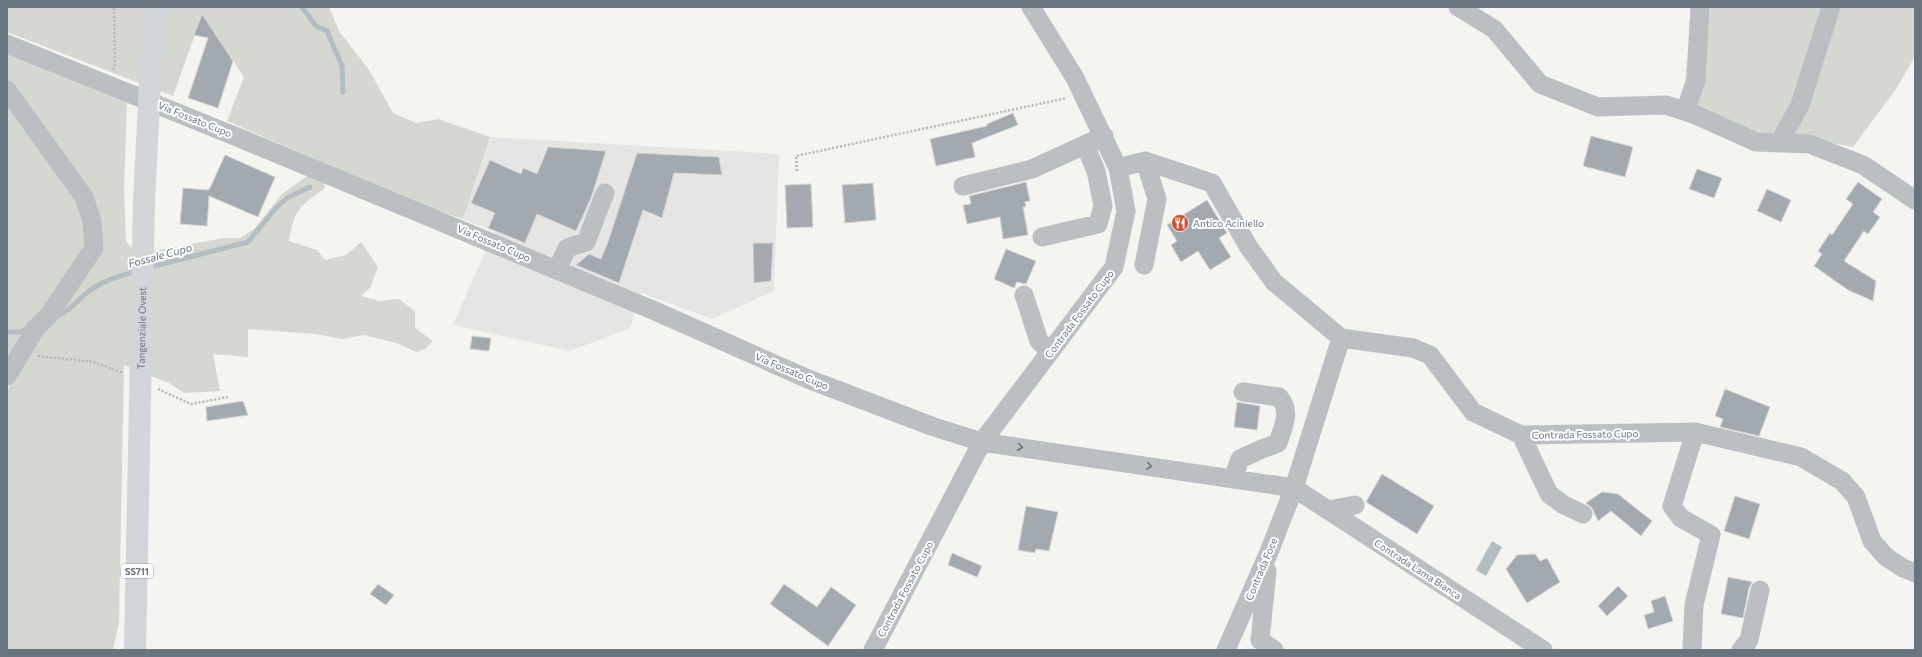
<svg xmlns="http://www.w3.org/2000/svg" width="1922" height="657" font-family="Commissioner,sans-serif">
  <rect width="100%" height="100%" fill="#f4f4f1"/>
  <!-- built -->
  <path fill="#e5e5e4" d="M490,137L779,154L774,291L712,319L642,293L630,328L570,351L453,325L494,232L463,219Z"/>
  <!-- green -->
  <path fill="#d4d8d1" d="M7,7H329L339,31L369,70L393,113L416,123L438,119L490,137L463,219L413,202L227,121L244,77L202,15L173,96L7,32Z
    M1691,7H1915V46L1913,60L1896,89L1853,147L1801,138H1764L1680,100L1685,88Z
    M7,53L127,103L124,190L126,241L137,254L224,238H240L255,228L282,194L307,176L323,179L325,188C300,206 294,209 289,241L317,250L325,260L346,255L361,242L378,267L370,288L361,296L380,301L399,299L415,311V328L433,341L425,349L416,352L396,343L364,335L342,339L316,334L248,329V357L213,354L220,391L184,393L169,383L124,365L119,623L113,650H7V392L13,377L7,363Z"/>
  <!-- water -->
  <path fill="#b2bec1" d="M1492,541L1502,547L1486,576L1476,570Z"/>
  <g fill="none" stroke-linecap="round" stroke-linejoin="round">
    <!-- stream -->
    <path stroke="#b2bec1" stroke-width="5" d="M302,7L316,26L327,31L342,66L343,92
      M147,268L248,242L276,208L287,198L310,187
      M55,317C69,312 78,300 89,291C104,280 120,276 137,271
      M7,332H20L29,328"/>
  </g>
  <!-- building -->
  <path fill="#a3aaaf" stroke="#d5d5d4" d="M202,14L233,61L218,108L188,98L208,38L194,35Z
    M1013,113L1018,125L972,143L975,157L936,166L930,139L987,126V124Z
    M1591,136L1633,147L1625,177L1583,166Z
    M548,147L606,151L591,198L576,231L537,214L525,243L488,228L495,213L471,203L490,160L521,174L523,168L537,174Z
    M637,153L719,157L722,175L674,173L662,218L643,210L619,283L576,265L589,254L601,259L608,242Z
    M225,155L275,177L258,217L209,196L207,226L180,224L183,188L209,190Z
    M1697,169L1722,178L1714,198L1689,189Z
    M1026,182L1030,201L1025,202L1026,207H1023L1028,235L1003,239L1000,217L967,224L963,205L971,204L969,196Z
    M1858,182L1882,199L1873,212L1880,217L1868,234L1864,231L1844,261L1876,281L1873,301L1848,290L1814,266L1822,254L1818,251L1830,233L1832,235L1853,204L1846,199Z
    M873,183L876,220L845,223L842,185Z
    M811,184L813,227L787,228L785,185Z
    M1767,189L1791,200L1781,222L1757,211Z
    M1207,200L1227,233L1219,238L1231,257L1210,270L1198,251L1181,262L1171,245L1177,241L1167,225Z
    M753,243H773L771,281L754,283Z
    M1006,249L1036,261L1026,284L1017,282L1014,288L994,279Z
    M472,336L491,338L489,351L470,349Z
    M1725,389L1770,407L1759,436L1720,427L1723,419L1715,416Z
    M243,401L248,415L207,421L206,407Z
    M1237,402L1260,406L1257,430L1234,427Z
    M1382,474L1434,506L1417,534L1366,502Z
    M1602,492L1618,494L1652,521L1641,536L1611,511L1598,521L1592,508L1586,503Z
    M1735,496L1760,504L1749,539L1724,531Z
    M1026,506L1058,512L1049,551L1036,549L1035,553L1018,550Z
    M952,553L982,566L977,577L948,565Z
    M1535,554L1540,561L1547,558L1560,582L1527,603L1506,569L1517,555Z
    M1728,577L1752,582L1749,588L1743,618L1721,614Z
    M378,584L394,595L386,605L370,594Z
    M784,584L817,607L831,587L856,605L828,646L770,604Z
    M1618,586L1628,596L1607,616L1598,606Z
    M1665,596L1673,621L1648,629L1644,615L1654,612L1651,601Z"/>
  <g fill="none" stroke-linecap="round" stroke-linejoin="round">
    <!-- path -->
    <path stroke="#b5b8ba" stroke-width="2.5" stroke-dasharray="2 2" stroke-linecap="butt" d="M113,70L115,64L114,7
      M797,171L796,156L1067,98
      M38,356L94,362L123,373
      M158,389L191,404L228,397"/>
    <!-- minor -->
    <path stroke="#bbbfc2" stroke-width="19" d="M1458,7L1494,29L1540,84L1598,107L1666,105L1696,115L1756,142L1809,144L1863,165L1915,200
      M7,44L237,137L655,311L808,379L934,427L982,442L1294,488L1543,650
      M7,90L84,197L92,221L94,248L49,315L36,328L7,376
      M1685,111L1696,80L1700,7
      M1779,143L1800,105L1831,7
      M1118,168L1145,161L1212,183L1248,246L1274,282L1341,338L1413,348L1430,355L1473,412L1521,435L1695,432L1801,457L1842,481L1856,497L1872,541L1886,557L1903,568L1915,573
      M963,186L1032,169L1104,136
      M1042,237L1098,224L1103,206L1096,171L1085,145
      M1144,265L1157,199L1145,161
      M557,270L567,248L586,242L605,193
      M1024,295L1039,341L1050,352
      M1521,435L1549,494L1564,505L1583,514
      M1233,479L1240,459L1262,449L1278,443C1283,426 1292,412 1279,397L1243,392
      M1328,510L1355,505
      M1267,571L1260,640L1274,650
      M873,650L982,442L1114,267L1126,211L1118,168L1075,78L1031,7
      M1226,650L1269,552L1294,488L1341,338
      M1692,650L1694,605L1711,535L1681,518L1672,506L1695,432
      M1741,650L1749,640L1760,590"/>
    <!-- major -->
    <path stroke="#d2d6d9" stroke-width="22" id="s1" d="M135,650L144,200L154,7"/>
  </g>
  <!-- one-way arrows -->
  <defs><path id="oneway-chevron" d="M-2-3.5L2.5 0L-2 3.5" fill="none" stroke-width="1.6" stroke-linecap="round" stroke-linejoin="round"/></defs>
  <g stroke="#67757e">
    <use href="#oneway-chevron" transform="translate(1020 447) rotate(8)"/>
    <use href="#oneway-chevron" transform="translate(1149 466) rotate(8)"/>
  </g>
  <!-- icons -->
  <defs>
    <symbol id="restaurant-disc" viewBox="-11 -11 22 22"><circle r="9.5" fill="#cb543a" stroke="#fff"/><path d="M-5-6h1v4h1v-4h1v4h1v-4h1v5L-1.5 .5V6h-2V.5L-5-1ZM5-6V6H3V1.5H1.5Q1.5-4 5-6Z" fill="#fff"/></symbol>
  </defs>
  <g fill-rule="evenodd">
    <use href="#restaurant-disc" x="1170" y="213" width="20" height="20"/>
  </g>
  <g text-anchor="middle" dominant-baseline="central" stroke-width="4" stroke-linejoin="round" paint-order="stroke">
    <!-- shield labels -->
    <rect fill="#fff" stroke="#959ea5" stroke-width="1" x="121" y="564" width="32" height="14" rx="3"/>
    <g font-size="9" font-weight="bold" fill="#67757e">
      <text x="137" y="571">SS711</text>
    </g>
    <!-- street labels -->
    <g font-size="10" fill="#67757e" stroke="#fff">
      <text transform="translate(195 119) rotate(22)">Via Fossato Cupo</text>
      <text transform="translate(494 243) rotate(23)">Via Fossato Cupo</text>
      <text transform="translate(1079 314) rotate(-53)">Contrada Fossato Cupo</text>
      <text stroke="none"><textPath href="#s1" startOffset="322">Tangenziale Ovest</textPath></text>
      <text transform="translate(792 371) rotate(23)">Via Fossato Cupo</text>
      <text transform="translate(1585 434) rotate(-1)">Contrada Fossato Cupo</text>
      <text transform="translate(1261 569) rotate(-67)">Contrada Foce</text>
      <text transform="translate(1418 569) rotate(33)">Contrada Lama Bianca</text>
      <text transform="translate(905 589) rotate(-62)">Contrada Fossato Cupo</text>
    </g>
    <!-- poi labels -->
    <g font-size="10" fill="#67757e" stroke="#fff" text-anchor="start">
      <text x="1193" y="223">Antico Aciniello</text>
    </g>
    <!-- water labels -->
    <g font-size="11" font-style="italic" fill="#63767b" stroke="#fff">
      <text transform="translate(160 255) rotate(-15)">Fossale Cupo</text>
    </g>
  </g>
  <!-- border -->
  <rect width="1922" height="657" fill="none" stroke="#67757e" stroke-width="16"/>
</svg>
